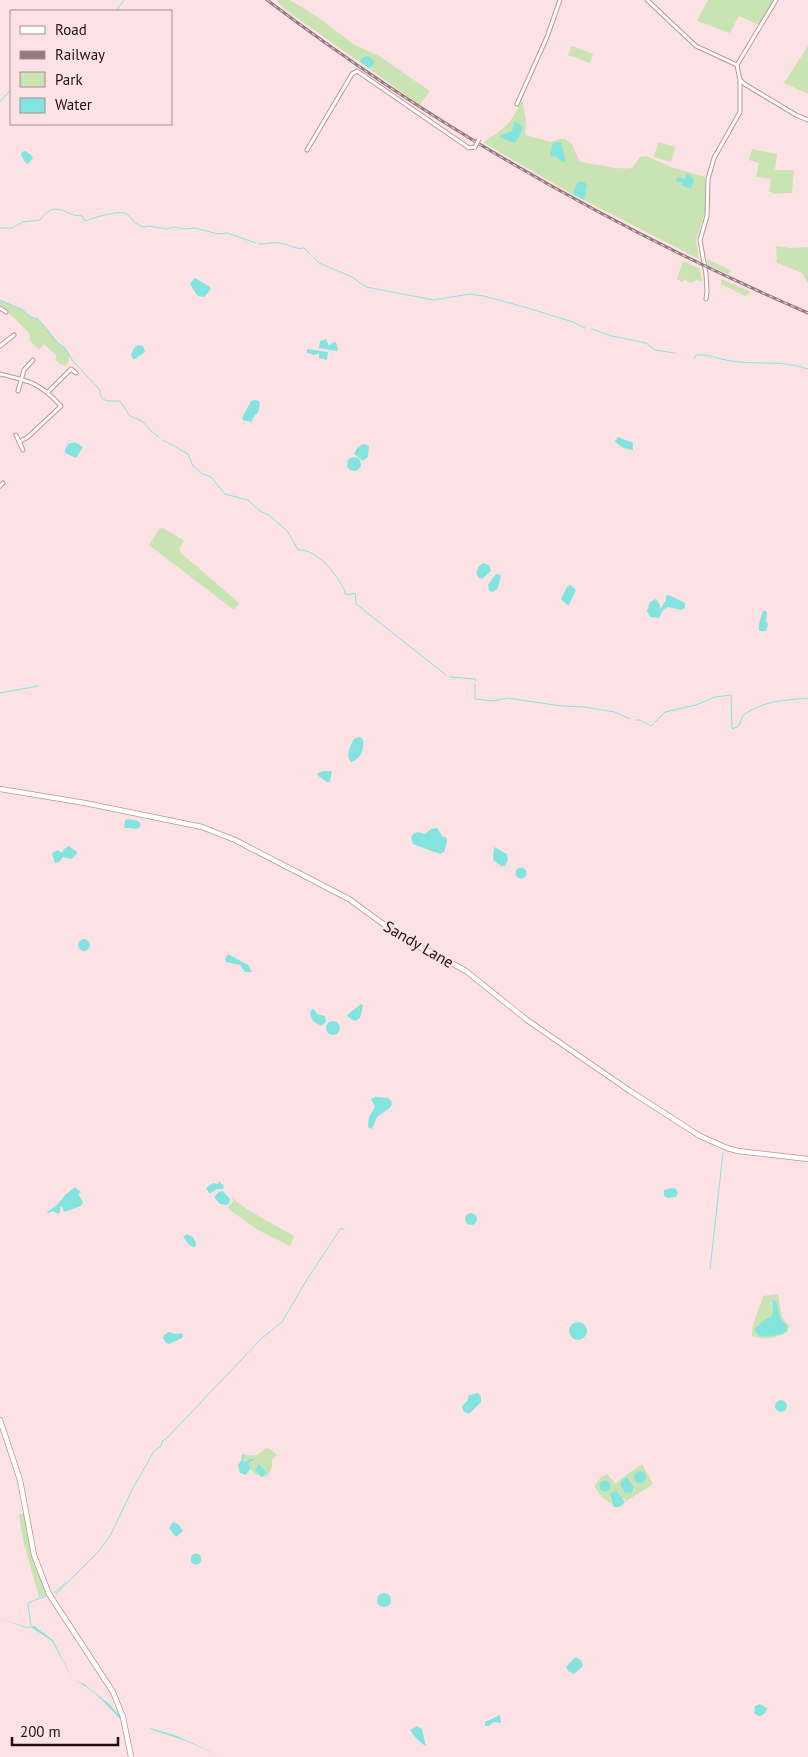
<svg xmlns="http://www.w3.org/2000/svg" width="808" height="1757" font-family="'PT Sans',sans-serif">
  <rect width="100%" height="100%" fill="#fde2e5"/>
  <!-- green -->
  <path fill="#c9e3b2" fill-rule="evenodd" d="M277,0H290L316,16L355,45L379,56L430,91L420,105L286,10L277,1Z
    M708,0H774L759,25L739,16L730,33L697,21Z
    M572,46L593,54L590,63L568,55Z
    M808,46V94L784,83Z
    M522,100L526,119L525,135L551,142L560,139H565L572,144L580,162C595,164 619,170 632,168L640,157L646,156L674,168L705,177V212L696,240L699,259L584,200L586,187L577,183L572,194L484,143L485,141C507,127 511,123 522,100Z
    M658,142L676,147L671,162L654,157Z
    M752,149L777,154L775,170H794L792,193L773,194L769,191L771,179L756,177L759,163L749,160Z
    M776,246L790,248L808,247V283L802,273L777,263L775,261L777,260Z
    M707,259L732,271L727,274L708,265Z
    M683,261L700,269L702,282L697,280L690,283L685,279L682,282L677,279Z
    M721,279L751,292L745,296L721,284Z
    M0,300L21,309L31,317L38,319L58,343L64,347L70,355L68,363L64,366L62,364L61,365L56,360V355L44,344L39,350L29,340L30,336L28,332L0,304Z
    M163,528L183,540L184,541L179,549L181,553L239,603L234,610L149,545L159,529Z
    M232,1198L248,1210L294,1236L290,1246L258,1230L227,1208L233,1201Z
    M778,1294L782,1317L789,1326L787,1332C775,1339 765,1340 752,1336C751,1322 760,1310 763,1296ZM771,1301L776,1302L781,1319L786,1323L781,1334L767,1335L762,1337L757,1326L771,1317L773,1312Z
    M266,1448L270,1449L277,1455L272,1460V1466L268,1476L264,1477L267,1472L262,1466L255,1468L258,1474L257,1476L248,1466L249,1463L254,1461L250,1460L246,1463L243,1461L245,1455H257Z
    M642,1464L653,1484L625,1502V1499L610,1497L612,1504L601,1496L594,1486L601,1477L607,1474L616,1484L619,1480ZM630,1480L634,1487V1490L625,1493L620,1484V1481Z
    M24,1513C30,1544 34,1565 47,1595L39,1597L23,1540L19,1515Z"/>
  <!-- water -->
  <path fill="#83e4df" d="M366,56L370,57L375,62L371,67L368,68L360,61L361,59Z
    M515,121L523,127L519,137L514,143L500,137L499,136L512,131Z
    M561,142L566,162L561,161L557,157L550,156L553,143Z
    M25,151L31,155L33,158L28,164L25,162L21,155L22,152Z
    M686,174L690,175L694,181L691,189L681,185L682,182H677L676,180L678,177L685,179Z
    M580,182H584L587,185L584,200L572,194L577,183Z
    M195,278L210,287L211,289L204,297L198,296C195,291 192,289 190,283Z
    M326,339L329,346L332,343L336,342L338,350L336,351L319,348L320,341Z
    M138,345L143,346L145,352L135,359H133L131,355L134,348Z
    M307,349L328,352L327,360L319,358V353L315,355L307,353Z
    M255,400L259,401L260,404L258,413L255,415L251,422L243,420L242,418L251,401Z
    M618,437L633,443V450C627,450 618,446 615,441Z
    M75,442L83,447L76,458L65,453V450L68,444Z
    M363,444L369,446L368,457L363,461L354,454L357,448Z
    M347 464a7 7 0 1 1 14 0a7 7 0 1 1-14 0Z
    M483,563L489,565L491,571L482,579L478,577C475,572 478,566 483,563Z
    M496,574L501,575L498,588L493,592L489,591L488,585Z
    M570,585L576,590L569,605H567L561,599L567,587Z
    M669,595L685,603V608L681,610L668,607L663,610L659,618L650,617L647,611L650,602L656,599L660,605V610L666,600V596Z
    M763,611H766L767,614L766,621L768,624L766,631H759C758,626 761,616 763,611Z
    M359,737L363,739C365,748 360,760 351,762C345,756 350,746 354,739Z
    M323,771H332L330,782H327L317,775L318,773Z
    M129,819L138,821L141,824L139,828L136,829L131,828H124L125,820Z
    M437,828L443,837H446L447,842L444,852L440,854L413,844L411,837L413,834L418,832L425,834L431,829Z
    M69,846L77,852V854L71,859L63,857L59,862L55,863L52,853L58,850L62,853L64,849Z
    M494,847L507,854L508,860L505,866H501L493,860Z
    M515.5 873a5.5 5.5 0 1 1 11 0a5.5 5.5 0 1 1-11 0Z
    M78 945a6 6 0 1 1 12 0a6 6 0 1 1-12 0Z
    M228,954L248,965L252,972H245L240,965L226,962L225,959Z
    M361,1004L363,1006L360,1018L355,1021L348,1017L347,1015Z
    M314,1009L317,1014L325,1016L326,1022L321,1026L313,1021L310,1014L311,1010Z
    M326 1028a7 7 0 1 1 14 0a7 7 0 1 1-14 0Z
    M375,1097L388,1098L392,1102L391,1107L377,1117L372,1129L368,1127L369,1117L375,1107L371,1099Z
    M219,1181L224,1186L223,1189H217L211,1193H209L206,1188L213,1183L218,1184Z
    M75,1187L81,1192L78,1194L83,1202L81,1206L64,1212L62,1206L60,1207V1212L58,1214L53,1211L48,1213L47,1212L57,1205L65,1195Z
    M673,1188L676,1189L678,1193L676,1197L668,1198L664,1196V1190Z
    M223,1191L230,1199L229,1203L226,1205L220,1204L214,1197L219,1192Z
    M465 1219a6 6 0 1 1 12 0a6 6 0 1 1-12 0Z
    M187,1234L193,1237L196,1243V1246L193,1247L189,1245L183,1236Z
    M772,1300L776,1301L781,1319L787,1325V1331C781,1337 769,1335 761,1337L756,1333L755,1328L766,1319L771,1317L773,1312Z
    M569 1331a9 9 0 1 1 18 0a9 9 0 1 1-18 0Z
    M169,1332L175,1334L182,1333L183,1336L182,1338L169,1344L166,1343L163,1338L164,1335Z
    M478,1393L481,1396V1402L469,1414L463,1411L462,1406L467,1401L469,1395Z
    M775 1406a6 6 0 1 1 12 0a6 6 0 1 1-12 0Z
    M245,1454L243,1461L245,1462L251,1459H254V1460L249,1463L250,1469L246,1475L240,1473L238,1465L241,1461L242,1455Z
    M259,1464L267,1472L262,1478L255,1470Z
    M634 1477a6 6 0 1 1 12 0a6 6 0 1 1-12 0Z
    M627,1477L634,1487L632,1492L625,1493L620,1484L621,1481Z
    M599.5 1486a5.5 5.5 0 1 1 11 0a5.5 5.5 0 1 1-11 0Z
    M616,1491L625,1502C622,1506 618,1509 613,1506L610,1494Z
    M173,1522L178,1524L183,1531L176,1537L169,1528Z
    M190.5 1559a5.5 5.5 0 1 1 11 0a5.5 5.5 0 1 1-11 0Z
    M377 1600a7 7 0 1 1 14 0a7 7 0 1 1-14 0Z
    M0,1618L26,1627L34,1626L53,1640L73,1680L84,1684L109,1704L120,1716V1719C106,1704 92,1687 73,1680L52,1641L31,1627L26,1628Z
    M575,1657L581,1660L583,1666L574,1674L568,1671L566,1667Z
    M760,1704L767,1708C766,1713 763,1716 758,1716L754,1713L755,1706Z
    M500,1715L501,1723L494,1722L489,1726H485V1722Z
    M417,1726L422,1729L426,1746C421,1744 413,1735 410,1730Z
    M150,1728L177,1736L223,1757L186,1741L150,1729Z"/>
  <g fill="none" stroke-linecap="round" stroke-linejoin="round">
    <!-- stream -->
    <path stroke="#83e4df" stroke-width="1" d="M116,11L124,0
      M0,101L11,90
      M0,228H12L23,222L40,220C56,198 64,216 82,216L85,221C93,218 121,209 127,214C133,220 137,227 146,227L148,226L167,229L174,227L184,229L195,228L218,234L227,233L256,243
      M259,244C267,244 272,242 280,243C288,244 296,250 304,248L311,255
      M313,257L319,263L352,277L366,287L434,300L469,294L484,296L528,308L573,322L585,328
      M0,300L21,309L31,317L38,319L58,343L64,347L73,361L100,390C100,403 109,401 120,401L130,416L142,421L151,431L159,437
      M592,329L612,336L646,343L655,350L675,353
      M694,359L696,355C709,354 718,359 731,361C756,365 784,360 808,369
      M163,440L188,454L193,466L203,474L211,477L225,494L248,500L260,511L269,515L288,532L298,550C318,549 337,575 345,591L344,593L348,595L355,593L356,604L446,675
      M450,677L475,679L476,681
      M475,684V699L494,701L507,698L562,706L584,707L615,712L630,719
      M0,693L38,686
      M635,720H640L651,726L665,712L696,705L715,697L731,695L732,729L739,726L743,715C766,700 781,701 808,698
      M710,1269L723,1153
      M54,1593L66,1582
      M56,1594L98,1552L110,1536L133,1488L154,1451L161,1446L162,1441L166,1439L261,1339L282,1322L306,1281L341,1228L344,1230
      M28,1603L46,1596
      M28,1604L31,1625"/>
    <defs>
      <path id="street" d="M647,0L696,46L737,65
        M737,65L776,0
        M740,80L746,85L796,115L808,120
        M517,104L547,37L560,0
        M307,150L352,74L357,71L469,148L475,147
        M706,299L707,292L706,274L700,240L707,216L708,179L714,158L740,112V80L737,65
        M0,308L6,312
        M0,346L14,335
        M0,374C30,381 40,383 61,406L28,437L19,442
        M18,391L24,370L33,360
        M48,392L71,369L76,373
        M16,435L23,450
        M0,486L3,483"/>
      <path id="secondary" d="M0,789L85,803L202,827L235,840L349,899L408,942L429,951L466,971L527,1020L630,1091L700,1136L727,1148L738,1151L808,1159
        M0,1420L20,1480L34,1555L49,1594L113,1692L123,1717L131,1757"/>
    </defs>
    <!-- street casing -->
    <use href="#street" stroke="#bd9498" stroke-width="5"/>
    <!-- secondary casing -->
    <use href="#secondary" stroke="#bd9498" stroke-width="6"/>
    <!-- street -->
    <use href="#street" stroke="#fff" stroke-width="3"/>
    <!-- secondary -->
    <use href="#secondary" stroke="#fff" stroke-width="4.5"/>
    <defs>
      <path id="rail" d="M267,0C436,128 614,229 808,313"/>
    </defs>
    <!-- rail casing -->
    <use href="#rail" stroke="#917b7e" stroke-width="3"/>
    <!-- rail -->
    <use href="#rail" stroke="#fde2e5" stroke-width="1" stroke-dasharray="4" stroke-linecap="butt"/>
    <defs>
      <path id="street-bridge" d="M475,147L479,139"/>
    </defs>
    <!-- street-bridge casing -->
    <use href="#street-bridge" stroke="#bd9498" stroke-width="5" stroke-linecap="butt"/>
    <!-- street-bridge -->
    <use href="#street-bridge" stroke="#fff" stroke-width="3"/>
  </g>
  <g text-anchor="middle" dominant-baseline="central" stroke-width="4" stroke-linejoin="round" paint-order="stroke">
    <!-- street labels -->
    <g font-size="16" fill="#1f1012" stroke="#fde2e5">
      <text transform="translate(419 944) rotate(30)">Sandy Lane</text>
    </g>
  </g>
  <!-- legend -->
  <rect x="10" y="10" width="162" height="115" fill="#fde2e5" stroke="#a48e91"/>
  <rect x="20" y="26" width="25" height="8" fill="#ffffff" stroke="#a48e91"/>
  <text x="55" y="35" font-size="15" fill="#1f1012">Road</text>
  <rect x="20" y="51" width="25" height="8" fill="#917b7e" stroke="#a48e91"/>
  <text x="55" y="60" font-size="15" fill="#1f1012">Railway</text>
  <rect x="20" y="72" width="25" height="15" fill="#c9e3b2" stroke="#a48e91"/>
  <text x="55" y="85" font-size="15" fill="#1f1012">Park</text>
  <rect x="20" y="98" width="25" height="15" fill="#83e4df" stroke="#a48e91"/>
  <text x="55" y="110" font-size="15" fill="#1f1012">Water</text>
  <!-- scale -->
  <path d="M12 1737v8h106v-8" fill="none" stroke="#1f1012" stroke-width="2.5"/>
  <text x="20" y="1737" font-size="15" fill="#1f1012" stroke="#fde2e5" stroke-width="4" paint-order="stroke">200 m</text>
</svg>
